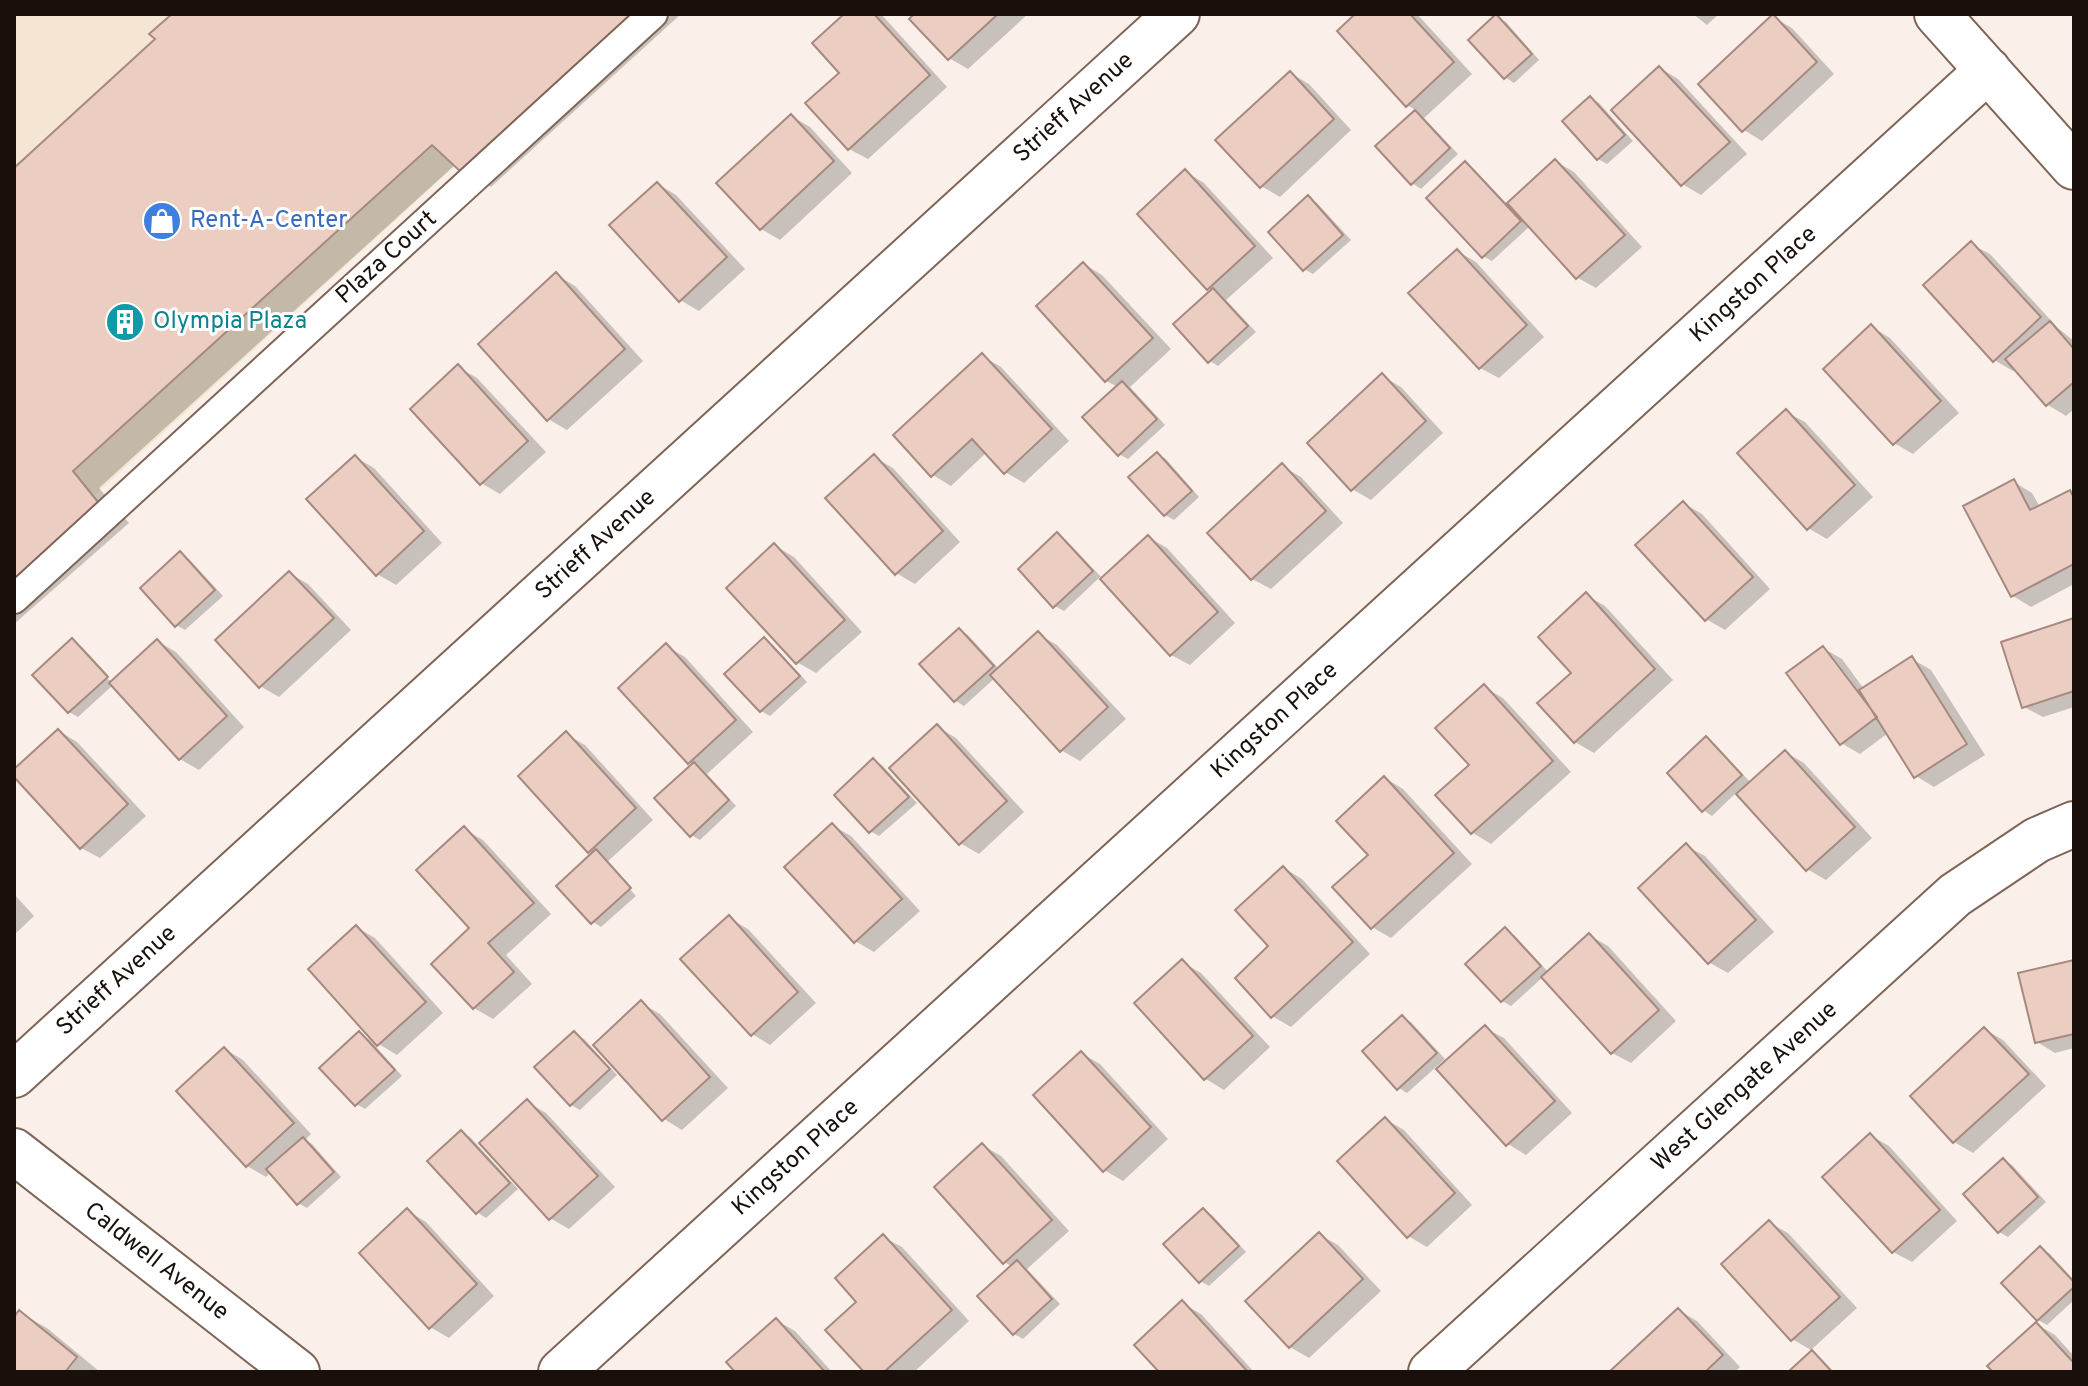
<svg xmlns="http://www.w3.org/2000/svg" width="2088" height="1386" font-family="Overpass,sans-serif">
  <rect width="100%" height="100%" fill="#fbf0e9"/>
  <!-- commercial -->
  <path fill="#f5e6d3" d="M14,14H621L14,569Z"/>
  <!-- shadow -->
  <path fill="#0003" d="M175,14H681L491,187L456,164L99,488L129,523L14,624V170L158,39Z
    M847,14H881L947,87L868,159L849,149L842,73Z
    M917,14H1028L968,69L949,58Z
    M1358,14H1417L1472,74L1424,118L1458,154L1421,189L1412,183L1378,146L1417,111L1407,105Z
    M1693,14H1719L1707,25Z
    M1497,17L1506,22L1539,60L1514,83L1505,77Z
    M1773,17L1792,28L1834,74L1762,141L1744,130Z
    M1660,68L1678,79L1747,154L1701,195L1682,184Z
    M1290,73L1309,84L1351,130L1280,197L1261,186Z
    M1590,98L1599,103L1633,141L1607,164L1598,159L1565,121Z
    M791,116L810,127L852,173L780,240L761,229Z
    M1555,161L1574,172L1642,247L1596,288L1578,278L1530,226L1492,261L1483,256L1466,164L1474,169L1508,205Z
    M1186,172L1204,183L1273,258L1226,300L1256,332L1218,366L1210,361L1212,291L1208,288Z
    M658,184L676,195L745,269L699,311L680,300Z
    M1308,198L1317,203L1351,240L1313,274L1304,269Z
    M1971,244L1990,254L2058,328L2074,341V409L2066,416L2048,405L2016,368L2013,371L1994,360Z
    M1457,251L1476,262L1544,337L1499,378L1480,368Z
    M1084,264L1102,275L1171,349L1130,387L1165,425L1128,459L1119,454L1118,387L1106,381L1038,306Z
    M557,275L575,286L643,361L567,430L548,419Z
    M1872,327L1890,338L1959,413L1913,454L1894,443Z
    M982,356L1001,367L1069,441L1024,483L1005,472L987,452L951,486L933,475Z
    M458,367L477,378L546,452L500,494L481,483Z
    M1382,376L1401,387L1443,433L1371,500L1352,489Z
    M1786,412L1805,422L1873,497L1827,539L1808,528Z
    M1157,454L1166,459L1199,497L1174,520L1165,515Z
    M355,457L374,468L442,543L396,585L377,574Z
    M874,457L893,468L960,542L915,584L896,573Z
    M1282,466L1301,477L1343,523L1271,589L1252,579Z
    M2014,482L2032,493L2040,507L2070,492L2074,495V584L2031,607L2013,596Z
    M1683,503L1702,514L1770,589L1725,630L1706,619Z
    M1057,535L1066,540L1103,579L1148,537L1167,548L1235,623L1190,665L1171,655L1100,577L1064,611L1055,606Z
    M775,546L794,557L862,632L816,673L797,662Z
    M180,554L189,559L223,596L185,630L176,625Z
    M289,573L308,584L351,630L279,697L260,686Z
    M1586,595L1605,606L1673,680L1594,753L1575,742L1574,673Z
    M2074,620V707L2043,717L2024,707Z
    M959,630L968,635L999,669L1038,634L1057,645L1126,719L1080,761L1061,750L995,678L964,706L956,701L921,664Z
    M764,640L773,645L807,682L770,716L761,711Z
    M72,641L81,646L108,675L100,671L98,674L113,682L157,641L176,652L244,727L199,770L180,759L113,685L78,717L69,712Z
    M666,646L685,657L753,732L707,774L736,806L700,840L691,835L693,765L689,762Z
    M1823,648L1842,659L1864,689L1912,659L1931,670L1985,755L1934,787L1916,776L1888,733L1860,754L1841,743Z
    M1484,687L1503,698L1571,772L1491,844L1473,833L1438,795L1471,765Z
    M938,727L956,738L1024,812L979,854L960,843Z
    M59,731L77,742L146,816L100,858L81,848L16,776L14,778V769Z
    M566,734L585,745L653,820L606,863L636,896L601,927L593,922L594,854L589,851Z
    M1706,739L1715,744L1751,783L1785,752L1804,763L1872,838L1826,880L1807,869L1737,792L1712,816L1703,810Z
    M873,760L882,765L917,803L879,836L870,831Z
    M1385,778L1403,789L1472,864L1391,938L1372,927L1370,855Z
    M832,825L851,836L920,911L874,952L855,941Z
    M464,829L483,840L551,914L506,955L532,984L493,1019L474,1008L472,928Z
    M1686,846L1705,856L1774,932L1728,973L1710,963Z
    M1284,868L1302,879L1370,954L1291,1027L1272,1016L1271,946Z
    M14,894L34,916L14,935Z
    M729,918L748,929L816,1003L770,1045L752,1034Z
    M356,927L375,938L443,1013L397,1055L377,1043Z
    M1505,930L1514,935L1549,973L1589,935L1608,946L1676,1021L1631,1063L1612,1053L1543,977L1511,1006L1502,1001Z
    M1182,962L1201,973L1270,1047L1224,1090L1206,1079L1137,1004Z
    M2074,962V1048L2055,1053L2037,1042Z
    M641,1003L660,1014L728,1088L682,1130L664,1119Z
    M1402,1017L1411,1022L1445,1059L1407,1093L1399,1088Z
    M1485,1028L1504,1038L1572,1113L1526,1155L1508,1144Z
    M1984,1029L2003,1040L2046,1086L1973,1153L1954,1142L1912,1096Z
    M359,1033L370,1040L402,1076L365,1109L356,1104Z
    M575,1034L584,1039L617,1075L580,1110L571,1105Z
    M225,1049L243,1060L311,1134L305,1140L312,1144L341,1177L307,1208L298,1203L271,1172L266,1177L247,1166Z
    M1081,1053L1100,1064L1168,1139L1123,1181L1104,1170Z
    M527,1102L546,1113L615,1187L569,1229L550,1218Z
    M1385,1119L1404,1130L1472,1205L1427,1247L1408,1236Z
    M461,1132L470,1137L518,1189L486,1218L477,1212Z
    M1870,1135L1889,1146L1957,1221L1912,1262L1893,1252Z
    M982,1145L1001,1156L1069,1231L1027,1269L1060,1304L1023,1339L1014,1334L1013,1267L1004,1262Z
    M2003,1160L2012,1165L2046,1202L2008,1237L1999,1232Z
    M1204,1210L1212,1215L1246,1252L1209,1286L1200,1281Z
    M408,1211L426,1222L494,1296L449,1338L430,1327Z
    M1770,1223L1788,1233L1857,1308L1811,1350L1792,1339Z
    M1320,1235L1338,1245L1381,1291L1309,1358L1290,1347Z
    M883,1237L902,1247L969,1321L914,1372H866Z
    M2041,1248L2050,1254L2074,1280V1300L2047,1325L2038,1320Z
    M1182,1303L1201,1314L1254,1372H1162Z
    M1678,1310L1697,1321L1740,1367L1735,1372H1612Z
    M20,1313L47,1328L100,1372H14V1320Z
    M776,1320L795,1331L832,1372H738Z
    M2036,1324L2055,1335L2074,1356V1372H1996Z
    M1812,1353L1821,1358L1834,1372H1791Z"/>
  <!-- building -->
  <path fill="#eccdc2" stroke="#a68980" stroke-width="2" d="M172,14H637L462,173L432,145L73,471L102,507L14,585V168L155,39L149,34Z
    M844,14H874L930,75L848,150L805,103L839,73L812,43Z
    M914,14H998L948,60L909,19Z
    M1355,14H1410L1454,62L1406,107L1337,31Z
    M1496,14L1532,54L1504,79L1468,40Z
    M1773,14L1817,62L1742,132L1698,84Z
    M1659,66L1730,142L1681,186L1611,110Z
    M1290,71L1334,119L1260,188L1215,140Z
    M1590,96L1625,135L1597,160L1562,121Z
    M1415,110L1450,148L1411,185L1375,146Z
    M791,114L834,161L760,230L716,183Z
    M1555,159L1625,235L1576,279L1507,203Z
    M1465,161L1521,221L1482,258L1426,198Z
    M1185,169L1255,246L1207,290L1137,214Z
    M657,182L727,257L679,302L609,225Z
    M1308,195L1343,235L1303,271L1268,232Z
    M1971,241L2041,317L1993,362L1923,285Z
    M1457,249L1527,325L1479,369L1408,293Z
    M1083,262L1153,338L1105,382L1036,306Z
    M556,272L625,349L547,421L478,344Z
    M1213,288L1248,326L1208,363L1173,324Z
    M2050,321L2074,349V382L2046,406L2005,359Z
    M1871,324L1941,401L1893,445L1823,369Z
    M982,353L1052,429L1004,474L972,439L931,477L893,435Z
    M458,364L528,441L480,485L410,409Z
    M1382,373L1426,421L1351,491L1307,443Z
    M1122,381L1157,419L1118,456L1082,417Z
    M1786,409L1855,485L1807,530L1737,453Z
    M1157,452L1192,491L1164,516L1128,477Z
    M874,454L943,531L895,575L825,498Z
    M355,455L424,531L376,576L306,499Z
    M1282,463L1326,511L1251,580L1207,533Z
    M2014,479L2030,510L2070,490L2074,498V564L2011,597L1963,506Z
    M1683,501L1753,577L1705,621L1635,545Z
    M1057,532L1093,571L1053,608L1018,569Z
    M1148,535L1218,612L1170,656L1100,579Z
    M774,543L845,620L796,664L726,588Z
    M180,551L215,590L175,627L140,588Z
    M289,571L334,618L259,688L215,640Z
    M1586,592L1655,669L1574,743L1537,703L1571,673L1538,637Z
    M2074,618V691L2022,708L2001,642Z
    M959,628L994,666L954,702L919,664Z
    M1038,631L1108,707L1060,752L990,675Z
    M764,637L800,676L760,712L724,674Z
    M72,638L108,677L68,713L32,675Z
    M157,639L227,716L179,760L109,683Z
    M666,643L736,720L688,764L618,688Z
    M1823,646L1877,717L1840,745L1786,673Z
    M1912,656L1967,744L1914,778L1859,690Z
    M1484,684L1553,761L1471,834L1435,795L1469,765L1435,728Z
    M937,724L1007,801L959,845L889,768Z
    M58,729L128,804L80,849L14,777V769Z
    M566,731L636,808L588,853L518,776Z
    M1706,736L1742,775L1702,812L1667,773Z
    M1785,750L1855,827L1806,871L1736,794Z
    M873,758L909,797L869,833L834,795Z
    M694,762L729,800L690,837L654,798Z
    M1384,776L1454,853L1371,929L1332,887L1368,855L1336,821Z
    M832,823L902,899L854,943L784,867Z
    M464,826L534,903L488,943L514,972L473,1009L431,964L469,928L416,870Z
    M1686,843L1756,920L1708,964L1638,888Z
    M596,849L631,888L591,924L556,886Z
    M1283,866L1353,942L1271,1018L1235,978L1268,946L1235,910Z
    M729,915L798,992L751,1036L680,959Z
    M356,925L426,1002L377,1046L308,969Z
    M1505,927L1541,966L1501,1002L1465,964Z
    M1589,933L1659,1010L1611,1054L1541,977Z
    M1182,959L1253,1036L1204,1080L1134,1003Z
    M2074,960V1034L2035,1043L2018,973Z
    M641,1000L710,1077L662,1121L593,1045Z
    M1402,1015L1437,1053L1397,1090L1362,1051Z
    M1485,1025L1555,1101L1506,1146L1436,1069Z
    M1984,1027L2029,1074L1953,1143L1910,1096Z
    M359,1031L395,1070L355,1106L319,1068Z
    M574,1031L610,1069L570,1106L534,1067Z
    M224,1047L294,1123L246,1167L176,1091Z
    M1081,1051L1151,1127L1103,1172L1033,1095Z
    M527,1099L598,1176L549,1220L479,1143Z
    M1385,1117L1455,1193L1407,1238L1337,1161Z
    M461,1130L510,1183L476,1214L427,1161Z
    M1870,1133L1940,1210L1892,1253L1822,1177Z
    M303,1137L334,1172L297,1205L266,1169Z
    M982,1143L1052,1220L1003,1264L934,1187Z
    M2003,1158L2038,1197L1998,1233L1963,1194Z
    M407,1208L477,1284L429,1329L359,1253Z
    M1203,1208L1239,1246L1199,1283L1163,1244Z
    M1769,1220L1840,1297L1791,1341L1721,1264Z
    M1319,1232L1363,1279L1289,1348L1245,1301Z
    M883,1234L952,1310L884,1372H864L825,1330L856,1302L835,1278Z
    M2040,1246L2074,1282V1287L2037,1321L2001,1283Z
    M1017,1260L1052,1299L1013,1335L977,1296Z
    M1182,1300L1248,1372H1159L1134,1345Z
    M1678,1308L1723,1355L1705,1372H1609Z
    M19,1310L77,1357L65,1372H14V1317Z
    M776,1318L825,1372H735L726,1362Z
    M2036,1322L2074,1363V1372H1993L1987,1366Z
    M1812,1350L1832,1372H1788Z"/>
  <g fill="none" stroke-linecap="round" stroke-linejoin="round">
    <defs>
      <path id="lane" d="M14,599L653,14"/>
      <path id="street" d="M1937,14L2074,167
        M14,1075L1177,14
        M14,1151L297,1372
        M561,1372L1988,70
        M1431,1372L1955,895L2037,840L2074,824"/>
    </defs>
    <!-- lane casing -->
    <use href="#lane" stroke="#7e6558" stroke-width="32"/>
    <!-- street casing -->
    <use href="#street" stroke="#7e6558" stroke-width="48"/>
    <!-- lane -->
    <use href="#lane" stroke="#fff" stroke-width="28"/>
    <!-- street -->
    <use href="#street" stroke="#fff" stroke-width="44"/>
  </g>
  <!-- icons -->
  <defs>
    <symbol id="shop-disc" viewBox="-11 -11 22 22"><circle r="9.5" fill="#3f7fe0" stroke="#fff"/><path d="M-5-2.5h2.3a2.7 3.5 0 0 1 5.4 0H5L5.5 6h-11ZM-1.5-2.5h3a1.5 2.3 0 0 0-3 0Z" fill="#fff"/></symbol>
    <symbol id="building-disc" viewBox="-11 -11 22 22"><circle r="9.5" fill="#0f9aa8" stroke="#fff"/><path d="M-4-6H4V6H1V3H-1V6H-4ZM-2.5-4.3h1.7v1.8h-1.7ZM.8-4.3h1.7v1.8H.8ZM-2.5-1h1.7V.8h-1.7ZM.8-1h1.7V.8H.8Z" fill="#fff"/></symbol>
  </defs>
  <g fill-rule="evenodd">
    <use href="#shop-disc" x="140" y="199" width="44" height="44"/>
    <use href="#building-disc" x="103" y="300" width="44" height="44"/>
  </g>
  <g text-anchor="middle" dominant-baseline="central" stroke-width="6" stroke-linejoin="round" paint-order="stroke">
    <!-- street labels -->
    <g font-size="24" fill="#19100b" stroke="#fff">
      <text transform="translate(1074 108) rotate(-42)">Strieff Avenue</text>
      <text transform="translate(387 258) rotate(-42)">Plaza Court</text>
      <text transform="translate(1754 285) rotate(-42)">Kingston Place</text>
      <text transform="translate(596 545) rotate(-42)">Strieff Avenue</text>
      <text transform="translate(1275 721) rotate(-42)">Kingston Place</text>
      <text transform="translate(117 981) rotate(-42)">Strieff Avenue</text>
      <text transform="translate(1745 1087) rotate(-42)">West Glengate Avenue</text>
      <text transform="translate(796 1158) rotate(-42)">Kingston Place</text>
      <text transform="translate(156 1262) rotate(38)">Caldwell Avenue</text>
    </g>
    <!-- shop labels -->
    <g font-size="24" fill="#366cbe" stroke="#fff" text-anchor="start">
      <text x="190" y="221">Rent-A-Center</text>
    </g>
    <!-- culture labels -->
    <g font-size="24" fill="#0d838f" stroke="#fff" text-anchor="start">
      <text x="153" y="322">Olympia Plaza</text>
    </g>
  </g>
  <!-- border -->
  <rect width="2088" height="1386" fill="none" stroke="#19100b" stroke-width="32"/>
</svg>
